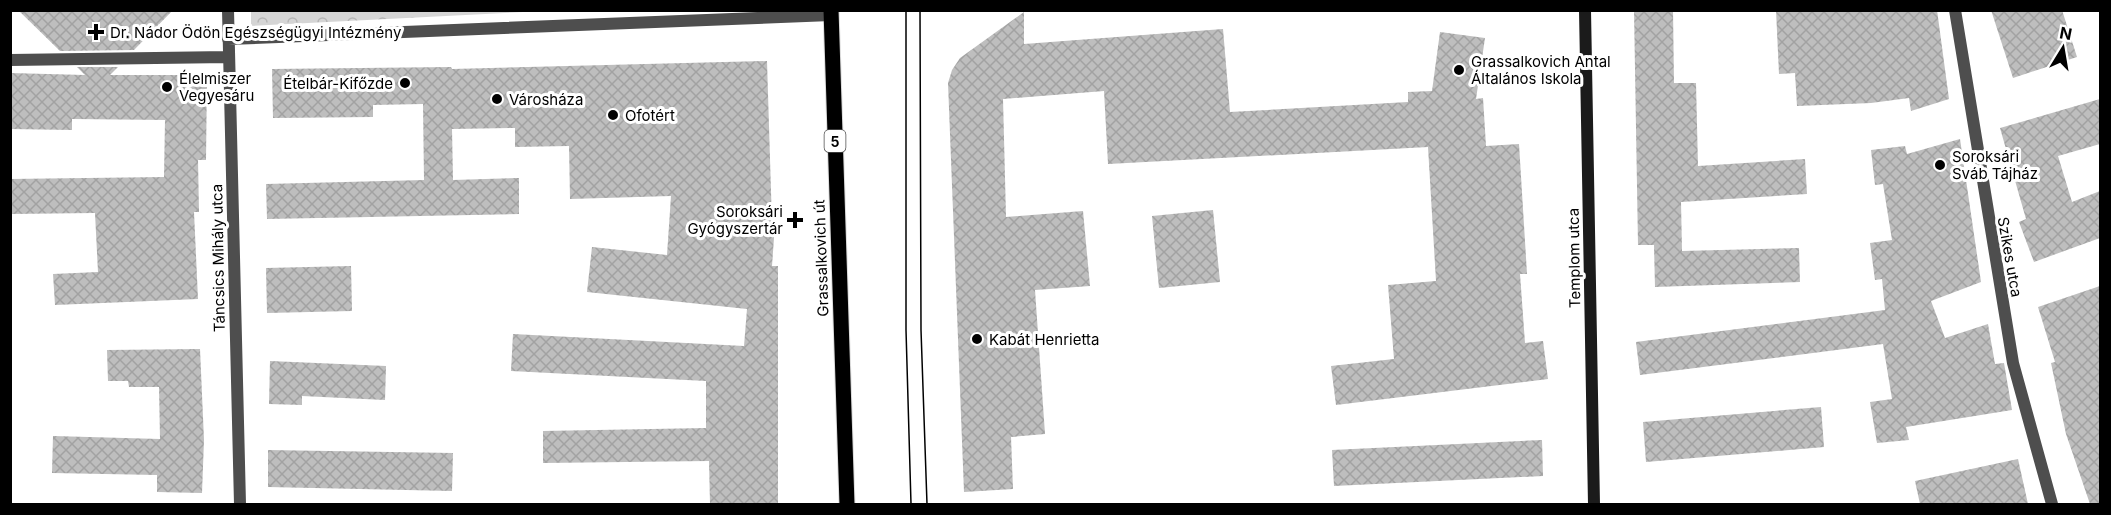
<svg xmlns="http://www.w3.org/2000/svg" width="2111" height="515" font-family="Inter,sans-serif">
  <defs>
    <pattern id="forest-crowns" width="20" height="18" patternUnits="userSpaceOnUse" patternTransform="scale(1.5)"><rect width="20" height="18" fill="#d5d5d5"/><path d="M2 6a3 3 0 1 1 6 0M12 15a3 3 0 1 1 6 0" fill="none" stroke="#b5b5b5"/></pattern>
    <pattern id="building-cross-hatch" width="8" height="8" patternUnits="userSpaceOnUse" patternTransform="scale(1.5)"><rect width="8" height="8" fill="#bebebe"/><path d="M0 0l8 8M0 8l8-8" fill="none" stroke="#a2a2a2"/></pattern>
  </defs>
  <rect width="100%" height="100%" fill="#fff"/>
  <!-- forest -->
  <path fill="url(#forest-crowns)" d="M251,10H543V11L251,26Z"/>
  <!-- building -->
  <path fill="url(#building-cross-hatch)" d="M18,10H173L134,50L60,51Z
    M1634,10H1673L1674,83H1696L1698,166L1805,159L1807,194L1681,202L1682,251L1799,248L1800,282L1655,287L1654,245H1638Z
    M1776,10H1937L1949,99L1911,111L1909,98L1871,103L1797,106L1795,73L1779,74Z
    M1991,10H2062L2077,57L2013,78Z
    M1024,12V44L1223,29L1230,112L1408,102V92L1432,91L1440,32L1485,38L1476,99L1483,98L1486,146L1519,144L1527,274H1520L1525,343L1543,341L1548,379L1336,405L1331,366L1394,359L1388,285L1436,281L1428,147L1108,164L1104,91L1003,99L1006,217L1083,211L1090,286L1035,290L1045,434L1011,437L1013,489L964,492L948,83L952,70L960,58Z
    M767,61L772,224H775L772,266H778V504H710L709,461L543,463V431L706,428V381L511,371L513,334L744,346L747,309L587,292L592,247L667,255L671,196L570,199L569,146L515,147V128L452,129L453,180L519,178V214L267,219L266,184L424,180L423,104L373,105V117L273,118L272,69L451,67L452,69Z
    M77,67H118L110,75H207L206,160H198L199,212H194L198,299L55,305L53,274L98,272L95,213L10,214V179L164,177L165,120L72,119V130L10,129V73L85,75Z
    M2100,99V144L2058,156L2072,202L2100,191V238L2034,262L2019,222L2026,219L2000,128Z
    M1960,139L1981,282L1931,301L1945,338L1988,324L1995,364L2004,363L2012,410L1906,427L1909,440L1877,443L1870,402L1892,399L1883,344L1640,375L1636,342L1885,310L1882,279L1875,280L1870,243L1892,240L1883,184L1875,185L1871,150L1905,146L1907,154Z
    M1213,210L1220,282L1159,288L1152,216Z
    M351,266L352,311L267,313L266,268Z
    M2100,286V504H2090L2066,434L2051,363L2055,362L2038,307Z
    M200,349L204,440L202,493L157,492V475L52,473L53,436L160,439L159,387H129L128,381H108L107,350Z
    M270,361L386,366L385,400L302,396V405L269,404Z
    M1821,407L1824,447L1646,462L1643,422Z
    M1542,440L1543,476L1334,486L1332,450Z
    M268,450L453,453L452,491L268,487Z
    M2018,459L2028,504H1920L1915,481Z"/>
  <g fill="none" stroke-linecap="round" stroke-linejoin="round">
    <defs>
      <path id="primary" d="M831,10L847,504"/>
    </defs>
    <!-- primary casing -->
    <use href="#primary" stroke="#dbdbdb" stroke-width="17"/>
    <!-- street -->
    <path stroke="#4e4e4e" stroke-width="12" d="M228,10L240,504
      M1955,10L2013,363L2052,504
      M228,39L831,15
      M10,60L228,57"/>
    <!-- secondary -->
    <path stroke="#1b1b1b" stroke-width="12" d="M1585,10L1594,504"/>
    <!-- primary -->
    <use href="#primary" stroke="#000" stroke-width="15"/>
    <!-- tram -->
    <path stroke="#000" stroke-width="1.5" d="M906,10V330L911,504
      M920,10L921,330L927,504"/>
  </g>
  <!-- markers -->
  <g fill="#000" stroke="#fff" stroke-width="2">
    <path d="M93 23h6v6h6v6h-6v6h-6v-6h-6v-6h6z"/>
    <circle cx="1459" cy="70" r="6"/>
    <circle cx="405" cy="83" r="6"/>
    <circle cx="167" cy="87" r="6"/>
    <circle cx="497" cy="99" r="6"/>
    <circle cx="613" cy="115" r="6"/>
    <circle cx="1940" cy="165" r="6"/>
    <path d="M792 211h6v6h6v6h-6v6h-6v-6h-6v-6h6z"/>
    <circle cx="977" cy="339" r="6"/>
  </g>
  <g text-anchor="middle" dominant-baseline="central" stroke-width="6" stroke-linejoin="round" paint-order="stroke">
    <!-- shield labels -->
    <rect fill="#fff" stroke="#4c4c4c" stroke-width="1.5" x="824.5" y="130" width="21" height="22" rx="4.5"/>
    <g font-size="14" font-weight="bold" fill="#000">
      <text x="835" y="141">5</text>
    </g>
    <!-- poi labels -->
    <g font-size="15" fill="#000" stroke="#fff" text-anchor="start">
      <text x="110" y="32">Dr. Nádor Ödön Egészségügyi Intézmény</text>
      <text x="1471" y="61">Grassalkovich Antal<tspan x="1471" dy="17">Általános Iskola</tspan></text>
      <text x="179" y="78">Élelmiszer<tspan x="179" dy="17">Vegyesáru</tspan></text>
      <text x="393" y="83" text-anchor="end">Ételbár-Kifőzde</text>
      <text x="509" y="99">Városháza</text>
      <text x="625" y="115">Ofotért</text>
      <text x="1952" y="156">Soroksári<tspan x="1952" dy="17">Sváb Tájház</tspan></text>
      <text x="783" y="211" text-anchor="end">Soroksári<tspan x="783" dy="17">Gyógyszertár</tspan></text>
      <text x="989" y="339">Kabát Henrietta</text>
    </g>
    <!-- street labels -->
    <g font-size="15" fill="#000" stroke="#fff">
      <text transform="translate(2010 257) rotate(80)">Szikes utca</text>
      <text transform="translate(218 258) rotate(-91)">Táncsics Mihály utca</text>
      <text transform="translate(821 258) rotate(-92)">Grassalkovich út</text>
      <text transform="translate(1574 258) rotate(-91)">Templom utca</text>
    </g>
  </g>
  <!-- border -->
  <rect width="2111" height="515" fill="none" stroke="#000000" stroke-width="24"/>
  <!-- north arrow -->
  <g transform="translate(2063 48) rotate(11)" stroke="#ffffff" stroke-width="4.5" paint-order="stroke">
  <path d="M0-4.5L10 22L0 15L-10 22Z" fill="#000000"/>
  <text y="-9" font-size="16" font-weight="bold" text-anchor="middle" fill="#000000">N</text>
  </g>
</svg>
